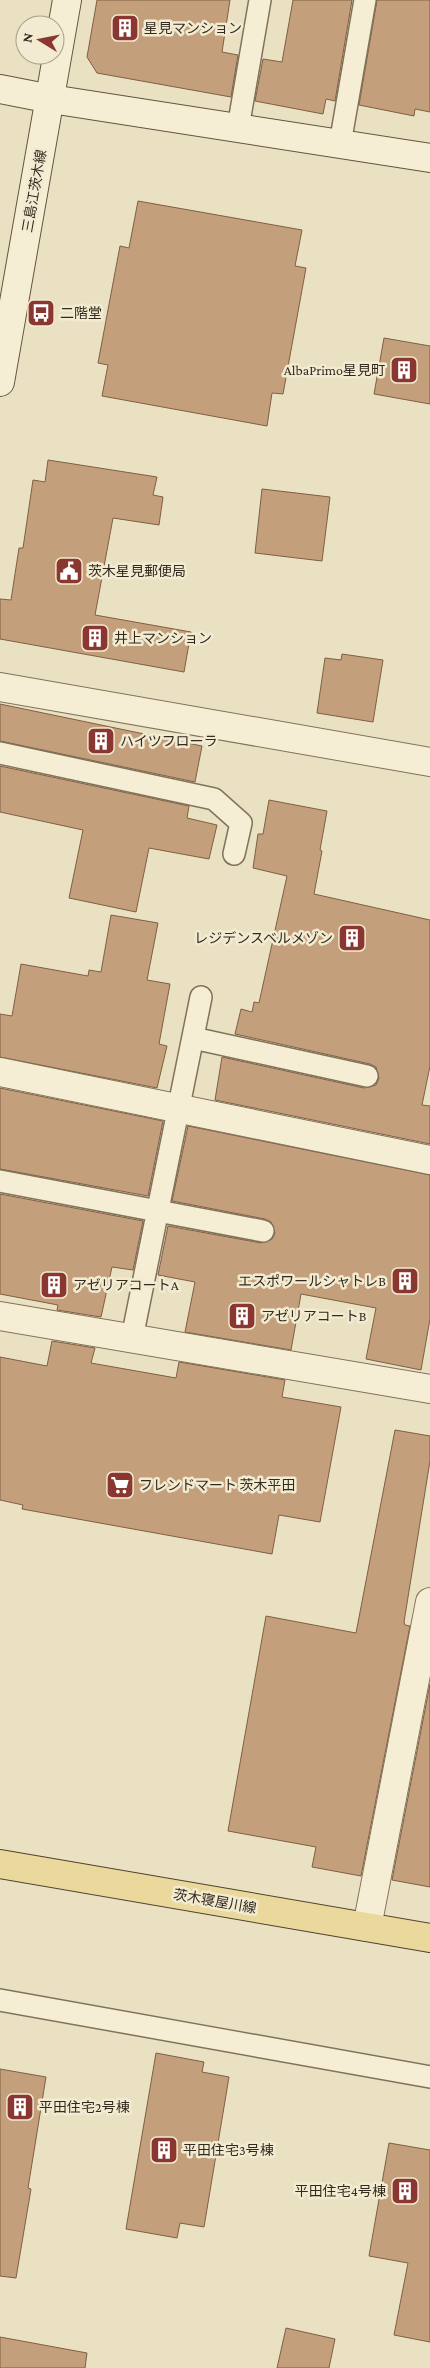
<svg xmlns="http://www.w3.org/2000/svg" width="430" height="2368" font-family="'Crimson Pro','Noto Sans JP',serif">
  <rect width="100%" height="100%" fill="#e9e1c2"/>
  <!-- building -->
  <path fill="#c49f7b" stroke="#7f5f43" d="M97,0H230L222,52L238,55L231,97L97,73L87,57Z
    M293,0H352L335,101L326,99L323,114L255,101L263,59L282,62Z
    M377,0H430V112L415,109L414,116L359,105Z
    M138,201L302,230L295,266L306,268L283,394L272,393L267,426L102,396L108,365L98,363L120,246L129,248Z
    M384,338L430,346V404L374,394Z
    M48,460L157,477L153,495L163,497L159,525L113,518L95,615L191,632L184,672L0,639V599L11,600L19,548H23L33,480L45,482Z
    M262,489L330,497L322,561L255,553Z
    M342,654L383,660L373,722L317,713L325,658L341,660Z
    M0,704L202,746L195,782L0,741Z
    M0,766L189,806L187,818L217,825L209,859L149,848L136,912L69,898L83,830L0,812Z
    M269,800L327,811L320,850L322,851L314,894L430,920V1066L422,1105L430,1106V1144L215,1100L222,1057L364,1088L376,1085L379,1078L376,1067L370,1064L235,1034L241,1009L252,1012L254,1002L259,1003L287,876L253,868L258,834H263Z
    M111,915L158,923L147,980L170,984L159,1044L167,1046L157,1088L0,1057V1014L12,1016L21,964L88,976L89,970L101,972Z
    M0,1088L163,1121L148,1196L0,1169Z
    M188,1126L430,1175V1319L421,1370L366,1359L376,1308L301,1294L291,1350L185,1332L195,1282L158,1275L168,1226L261,1243L272,1239L275,1233L271,1222L265,1219L172,1201Z
    M0,1194L143,1221L133,1270L112,1267L101,1317L57,1310L58,1305L0,1294Z
    M52,1341L95,1348L91,1363L176,1378L179,1362L285,1380L282,1397L341,1407L320,1522L279,1515L272,1554L22,1509L23,1505L0,1500V1357L47,1366Z
    M395,1430L430,1436V1461L404,1622L405,1625L410,1626L361,1876L312,1867L316,1847L228,1831L266,1616L356,1633Z
    M430,1684V1887L392,1880Z
    M156,2053L204,2062L202,2072L229,2077L204,2227L180,2223L177,2238L126,2229Z
    M0,2069L46,2077L28,2188L31,2189L16,2278L0,2276Z
    M389,2143L430,2150V2342L394,2335L408,2263L369,2256Z
    M286,2328L335,2339L329,2368H277Z
    M0,2337L87,2353L85,2368H0Z"/>
  <g fill="none" stroke-linecap="round" stroke-linejoin="round">
    <defs>
      <path id="lane" d="M238,128L260,0
        M340,144L365,0
        M0,753L214,799L241,823L234,854
        M193,1038L367,1076
        M0,1181L263,1231
        M132,1338L201,997
        M0,2000L430,2077"/>
      <path id="street" d="M0,687L430,762
        M0,1072L430,1160
        M0,1316L430,1389
        M367,1927L430,1602"/>
      <path id="secondary" d="M0,89L51,99L430,158
        M0,382L67,0"/>
      <path id="primary" d="M0,1864L430,1938"/>
    </defs>
    <!-- lane casing -->
    <use href="#lane" stroke="#82725b" stroke-width="24"/>
    <!-- street casing -->
    <use href="#street" stroke="#82725b" stroke-width="30"/>
    <!-- secondary casing -->
    <use href="#secondary" stroke="#63543e" stroke-width="30"/>
    <!-- primary casing -->
    <use href="#primary" stroke="#50412f" stroke-width="30"/>
    <!-- lane -->
    <use href="#lane" stroke="#f5eed5" stroke-width="21"/>
    <!-- street -->
    <use href="#street" stroke="#f5eed5" stroke-width="28"/>
    <!-- secondary -->
    <use href="#secondary" stroke="#f5eed5" stroke-width="28"/>
    <!-- primary -->
    <use href="#primary" stroke="#ead89d" stroke-width="28"/>
  </g>
  <!-- icons -->
  <defs>
    <symbol id="building-square" viewBox="-11 -11 22 22"><rect x="-9" y="-9" width="18" height="18" rx="4" fill="#8b3731" stroke="#f2ebd1"/><path d="M-4-6H4V6H1V3H-1V6H-4ZM-2.5-4.3h1.7v1.8h-1.7ZM.8-4.3h1.7v1.8H.8ZM-2.5-1h1.7V.8h-1.7ZM.8-1h1.7V.8H.8Z" fill="#fff"/></symbol>
    <symbol id="bus-square" viewBox="-11 -11 22 22"><rect x="-9" y="-9" width="18" height="18" rx="4" fill="#8b3731" stroke="#f2ebd1"/><path d="M-5-6H5V4H4V6H2V4H-2V6H-4V4H-5ZM-3.5-4V0h7V-4ZM-3.5 1.2v1.5H-2V1.2ZM2 1.2v1.5H3.5V1.2Z" fill="#fff"/></symbol>
    <symbol id="civic-square" viewBox="-11 -11 22 22"><rect x="-9" y="-9" width="18" height="18" rx="4" fill="#8b3731" stroke="#f2ebd1"/><path d="M-.6-6.5H3V-4.5H.6V-3L4-1V1h2V6H-6V1h2V-1L-.6-3ZM-1.2 2.5V6h2.4V2.5Z" fill="#fff"/></symbol>
    <symbol id="supermarket-square" viewBox="-11 -11 22 22"><rect x="-9" y="-9" width="18" height="18" rx="4" fill="#8b3731" stroke="#f2ebd1"/><path d="M-6-5.5h2.5l.6 2H6L4.5 2H-2.5L-4.4-4H-6ZM-1.5 3.2a1.3 1.3 0 1 0 .1 0ZM3 3.2a1.3 1.3 0 1 0 .1 0Z" fill="#fff"/></symbol>
  </defs>
  <g fill-rule="evenodd">
    <use href="#building-square" x="109" y="12" width="32" height="32"/>
    <use href="#bus-square" x="25" y="297" width="32" height="32"/>
    <use href="#building-square" x="388" y="354" width="32" height="32"/>
    <use href="#civic-square" x="53" y="555" width="32" height="32"/>
    <use href="#building-square" x="79" y="622" width="32" height="32"/>
    <use href="#building-square" x="85" y="725" width="32" height="32"/>
    <use href="#building-square" x="336" y="922" width="32" height="32"/>
    <use href="#building-square" x="389" y="1265" width="32" height="32"/>
    <use href="#building-square" x="38" y="1269" width="32" height="32"/>
    <use href="#building-square" x="226" y="1300" width="32" height="32"/>
    <use href="#supermarket-square" x="104" y="1469" width="32" height="32"/>
    <use href="#building-square" x="4" y="2091" width="32" height="32"/>
    <use href="#building-square" x="148" y="2134" width="32" height="32"/>
    <use href="#building-square" x="389" y="2175" width="32" height="32"/>
  </g>
  <g text-anchor="middle" dominant-baseline="central" stroke-width="5" stroke-linejoin="round" paint-order="stroke">
    <!-- poi labels -->
    <g font-size="14" fill="#332a1e" stroke="#f2ebd1" text-anchor="start">
      <text x="144" y="28">星見マンション</text>
      <text x="60" y="313">二階堂</text>
      <text x="385" y="370" text-anchor="end">AlbaPrimo星見町</text>
      <text x="88" y="571">茨木星見郵便局</text>
      <text x="114" y="638">井上マンション</text>
      <text x="120" y="741">ハイツフローラ</text>
      <text x="333" y="938" text-anchor="end">レジデンスベルメゾン</text>
      <text x="386" y="1281" text-anchor="end">エスポワールシャトレB</text>
      <text x="73" y="1285">アゼリアコートA</text>
      <text x="261" y="1316">アゼリアコートB</text>
      <text x="139" y="1485">フレンドマート 茨木平田</text>
      <text x="39" y="2107">平田住宅2号棟</text>
      <text x="183" y="2150">平田住宅3号棟</text>
      <text x="386" y="2191" text-anchor="end">平田住宅4号棟</text>
    </g>
    <!-- street labels -->
    <g font-size="14" fill="#332a1e" stroke="#f2ebd1">
      <text transform="translate(34 191) rotate(-80)">三島江茨木線</text>
      <text transform="translate(215 1901) rotate(10)">茨木寝屋川線</text>
    </g>
  </g>
  <!-- north arrow -->
  <g transform="translate(40 40) rotate(280)"><circle r="24" fill="#f2ebd1" stroke="#a69e89"/>
  <path d="M0-4L9 19L0 12L-9 19Z" fill="#8b3731"/>
  <text y="-8" font-size="14" font-weight="bold" text-anchor="middle" fill="#332a1e">N</text>
  </g>
</svg>
